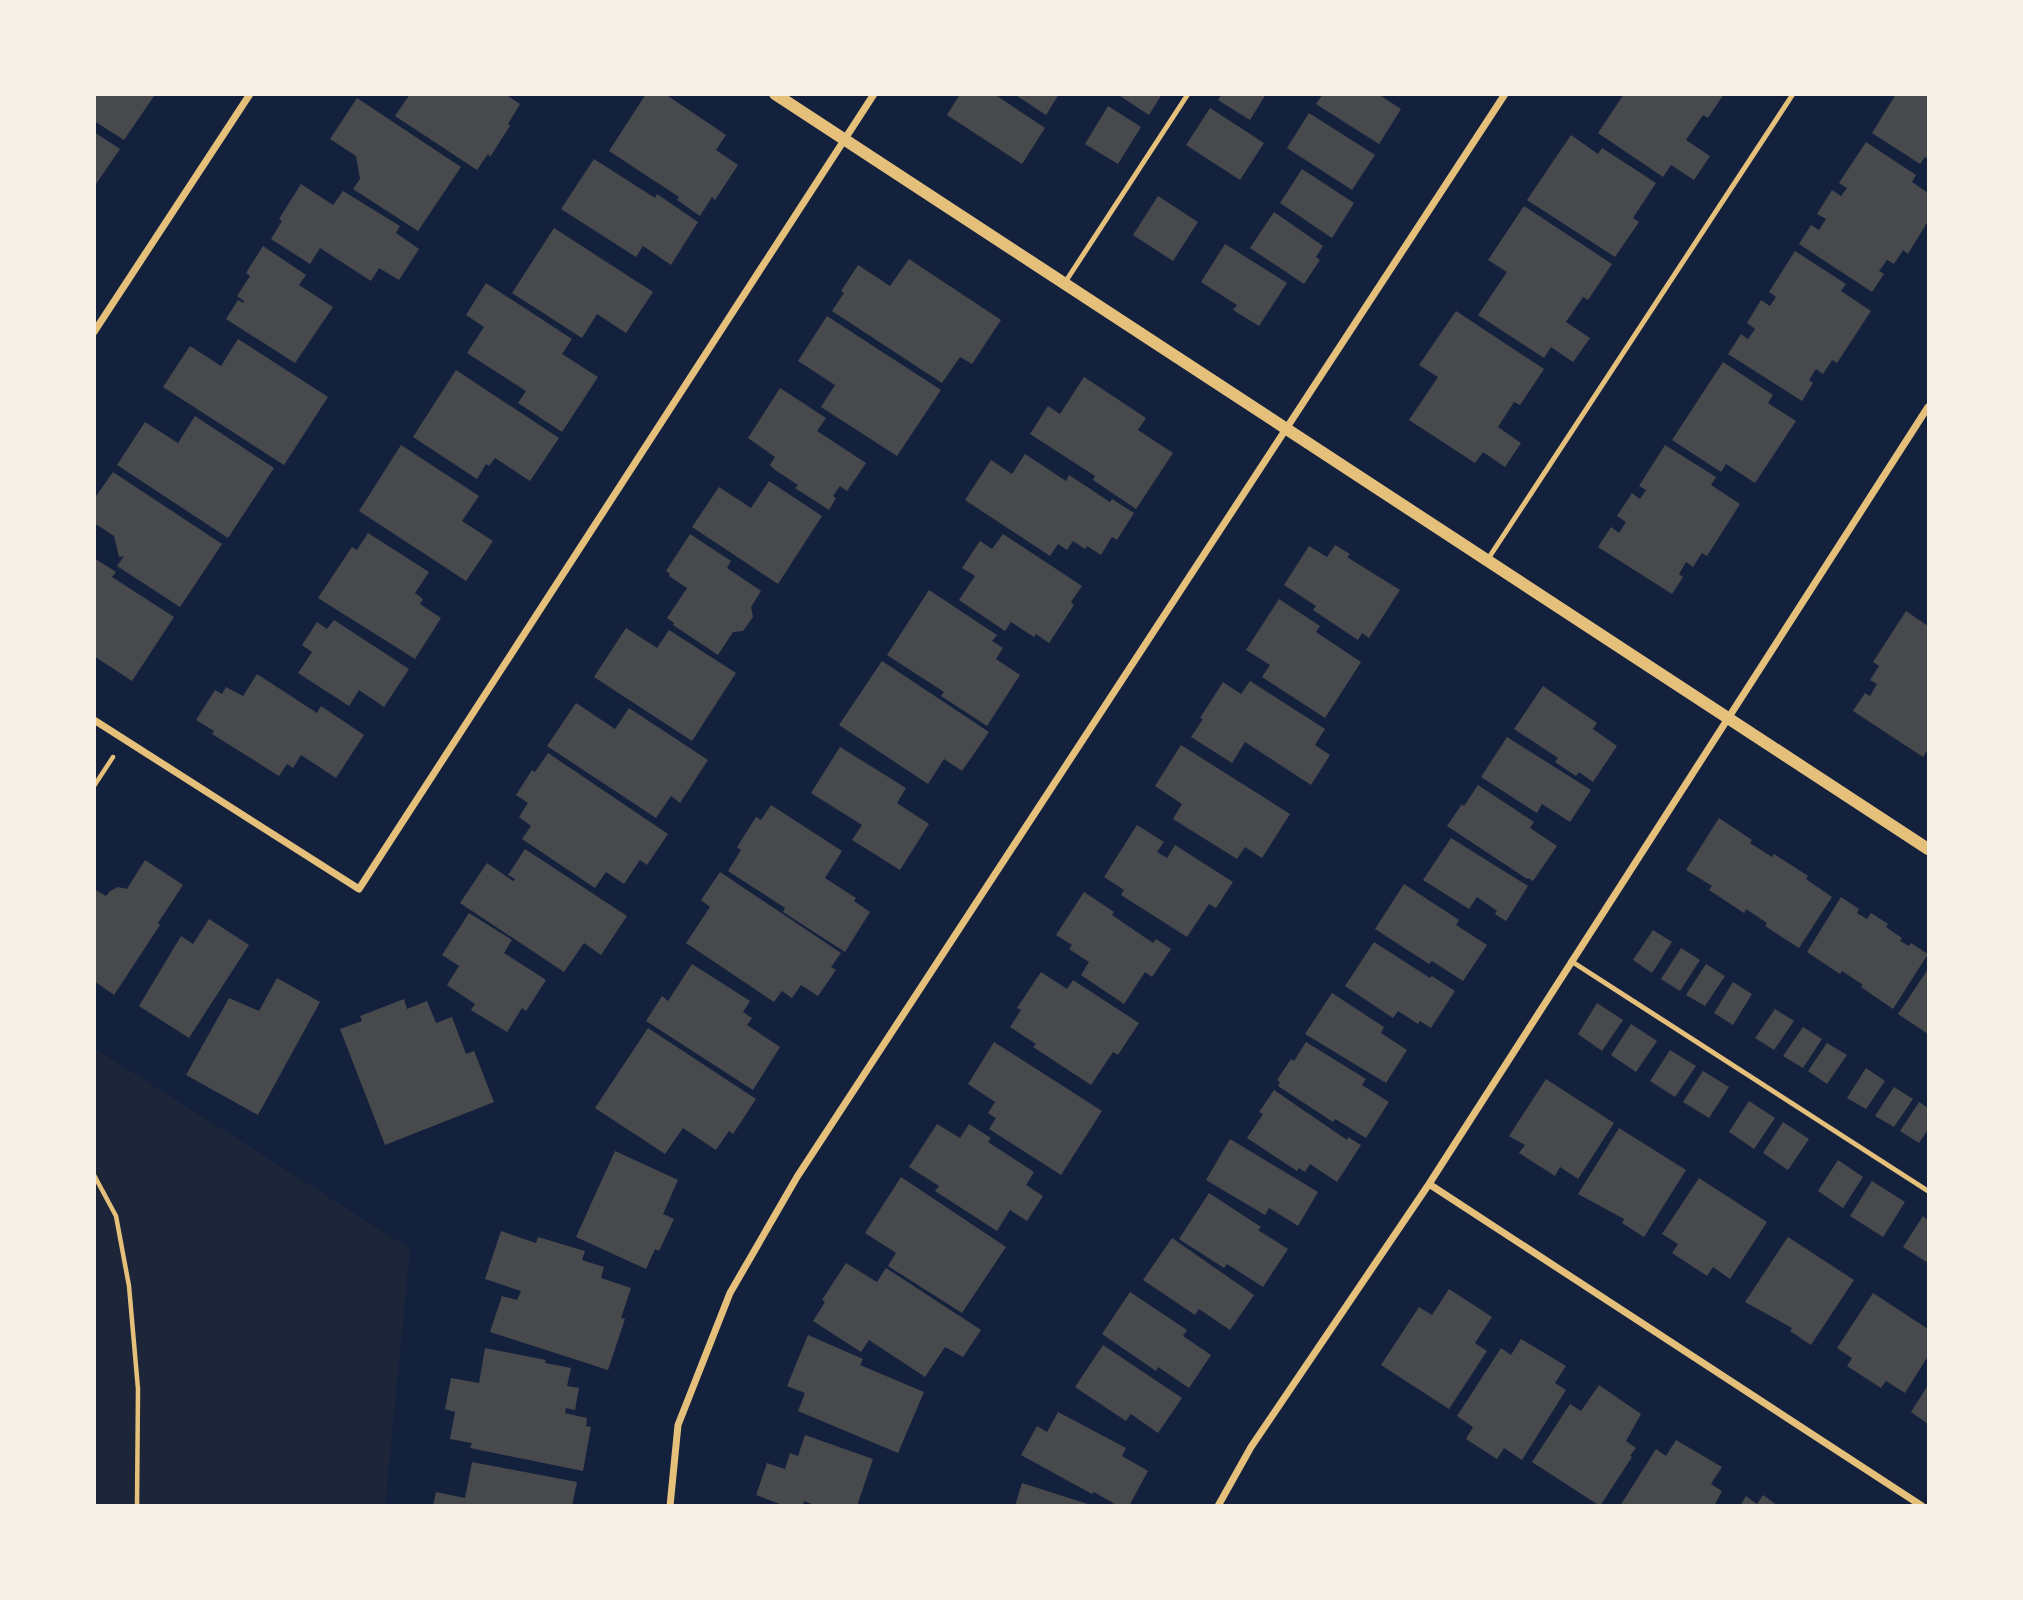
<svg xmlns="http://www.w3.org/2000/svg" width="2023" height="1600" font-family="Lora,serif">
  <rect width="100%" height="100%" fill="#14213d"/>
  <!-- green -->
  <path fill="#1d2539" d="M94,1048L410,1249L385,1505H95Z"/>
  <!-- building -->
  <path fill="#48494c" d="M94,94H152L154,96L124,140L94,121Z
    M410,94H505L520,104L508,124L510,126L490,157L488,154L477,170L395,116Z
    M646,94H665L726,135L716,150L738,165L715,200L712,197L700,216L677,200L679,197L609,151Z
    M960,94H994L1045,128L1022,164L947,115Z
    M1014,94H1059L1046,115Z
    M1117,94H1162L1149,115Z
    M1222,94H1266L1250,120L1218,100Z
    M1323,94H1378L1401,109L1379,144L1316,104Z
    M1624,94H1724L1708,118L1703,115L1686,140L1710,156L1694,180L1671,165L1663,177L1598,133Z
    M1896,94H1928V159L1925,157L1920,164L1872,133Z
    M357,98L461,167L418,231L353,189L360,179L356,156L330,139Z
    M1108,106L1141,127L1118,164L1085,144Z
    M1210,108L1264,143L1240,180L1186,145Z
    M1309,113L1375,155L1352,190L1287,148Z
    M94,132L120,149L94,187Z
    M1571,135L1598,154L1602,148L1656,183L1633,218L1639,222L1615,257L1527,200Z
    M1866,142L1916,175L1912,182L1928,193V221L1908,254L1903,250L1894,264L1887,260L1879,271L1884,274L1872,292L1799,244L1811,225L1819,230L1826,219L1817,214L1832,190L1841,196L1847,188L1839,183Z
    M594,159L655,198L657,194L698,222L671,265L643,246L636,257L561,209Z
    M1302,169L1354,203L1332,238L1280,203Z
    M301,184L333,205L343,191L400,226L396,233L419,249L399,280L379,268L371,281L320,248L310,264L271,239L282,221L279,219Z
    M1158,196L1198,222L1173,261L1133,235Z
    M1524,206L1612,264L1588,300L1583,297L1566,322L1590,338L1573,362L1551,347L1544,358L1478,315L1507,272L1488,260Z
    M1274,212L1323,246L1316,257L1320,260L1304,284L1250,248Z
    M554,228L653,292L626,333L597,314L582,338L512,293Z
    M1225,244L1287,283L1259,326L1233,310L1237,305L1201,282Z
    M263,246L306,275L299,285L333,307L295,363L226,319L238,300L243,303L244,301L237,296L250,276L246,273Z
    M1795,251L1846,284L1841,291L1871,311L1837,363L1832,360L1823,374L1816,369L1809,380L1813,383L1802,401L1728,354L1741,334L1748,339L1755,329L1747,323L1761,300L1770,306L1776,297L1769,292Z
    M909,259L1001,320L972,364L960,357L942,383L832,311L844,293L841,291L858,265L890,286Z
    M486,283L572,339L562,354L598,377L562,432L518,403L526,391L467,353L484,327L466,315Z
    M1456,311L1544,369L1520,405L1514,402L1498,427L1521,443L1505,467L1483,452L1475,463L1409,420L1438,377L1419,365Z
    M827,316L941,390L897,456L821,407L835,385L798,361Z
    M238,339L328,397L284,465L163,387L190,346L221,366Z
    M1723,362L1773,395L1768,403L1796,421L1755,483L1726,464L1721,472L1672,440Z
    M456,370L559,438L530,481L495,458L489,466L486,464L477,479L413,437Z
    M1084,377L1146,418L1138,430L1173,453L1136,509L1093,480L1095,476L1030,434L1048,406L1060,414Z
    M780,388L826,418L817,431L866,463L847,491L840,486L833,496L836,498L829,510L795,488L798,485L775,470L770,465L775,457L748,438Z
    M195,416L274,468L228,538L117,465L145,422L178,443Z
    M401,445L479,496L462,521L493,541L466,581L359,511Z
    M1665,445L1716,477L1711,485L1740,504L1707,556L1702,553L1693,567L1686,562L1679,574L1683,577L1672,594L1598,547L1611,527L1619,533L1626,522L1617,516L1632,493L1640,499L1646,490L1639,486Z
    M1025,454L1066,481L1069,475L1110,502L1112,499L1134,513L1117,540L1112,537L1101,555L1087,546L1085,549L1073,541L1067,550L1058,544L1050,556L965,500L991,460L1012,474Z
    M113,472L222,544L180,607L117,566L124,556L119,557L114,536L94,523V499Z
    M769,481L822,516L778,584L692,527L719,487L751,508Z
    M368,533L429,572L415,593L423,599L420,604L441,618L415,659L318,598L352,547L357,550Z
    M690,534L731,561L727,568L761,591L751,607L753,617L743,631L733,632L718,655L673,625L674,623L667,618L687,588L669,576L670,574L666,571Z
    M1003,534L1082,586L1071,602L1074,605L1049,643L1036,634L1034,637L1011,622L1005,631L959,600L975,576L962,568L980,541L992,549Z
    M1335,545L1350,554L1347,557L1400,590L1369,638L1362,633L1358,640L1313,610L1316,606L1284,585L1309,546L1327,557Z
    M94,558L116,572L112,577L174,617L132,681L94,656Z
    M929,590L997,635L992,641L1003,648L996,659L1020,675L987,726L941,696L944,692L887,655Z
    M1279,599L1320,626L1316,632L1361,662L1325,718L1262,677L1270,665L1246,650Z
    M1906,611L1928,626V749L1923,757L1853,711L1865,693L1870,696L1877,684L1870,680L1879,666L1873,662Z
    M334,620L409,669L384,707L359,690L349,706L298,673L312,652L302,645L317,622L327,629Z
    M626,628L657,648L669,630L736,673L692,741L594,677Z
    M882,661L989,732L962,771L944,759L928,784L839,725Z
    M257,674L317,713L321,706L364,735L336,778L301,755L293,768L287,764L279,776L212,734L214,731L196,720L215,690L222,694L226,687L243,696Z
    M1250,681L1325,729L1315,745L1330,755L1311,785L1245,742L1232,763L1191,737L1203,719L1200,718L1223,682L1241,694Z
    M1543,686L1597,723L1593,729L1617,746L1593,782L1579,772L1576,776L1555,762L1558,758L1514,729Z
    M576,703L615,729L629,708L708,760L680,803L671,796L656,818L547,746Z
    M1507,737L1591,790L1570,822L1542,804L1537,813L1481,777Z
    M1181,745L1290,814L1262,858L1245,847L1237,859L1173,819L1182,804L1155,786Z
    M840,747L906,788L897,803L929,824L900,870L852,840L862,825L811,793Z
    M548,753L668,834L647,865L640,860L624,884L606,872L595,888L522,839L531,826L519,817L528,803L516,795L532,770L535,772Z
    M1478,785L1528,818L1534,822L1530,828L1557,846L1533,881L1528,878L1527,879L1447,826L1462,804L1464,806Z
    M771,805L842,851L825,878L856,898L854,901L870,912L845,952L783,912L785,908L728,871L741,850L737,847L756,817L761,820Z
    M1719,818L1752,840L1750,843L1772,857L1774,854L1808,876L1806,879L1832,897L1799,948L1765,926L1767,923L1746,909L1744,913L1709,890L1712,886L1686,870Z
    M1137,825L1164,842L1157,852L1167,858L1175,845L1233,882L1216,908L1209,904L1187,937L1121,895L1124,890L1104,877Z
    M1451,838L1528,886L1506,921L1495,914L1497,911L1477,897L1469,909L1423,880Z
    M525,849L627,916L601,955L584,943L564,972L460,903L487,863L513,881L515,879L508,875Z
    M145,860L183,885L158,923L160,925L114,995L94,981V889L106,896L110,891L118,887L127,889Z
    M720,872L841,953L831,967L836,970L818,996L801,985L792,998L782,991L774,1002L686,943L710,907L701,900Z
    M1404,884L1459,920L1456,925L1487,945L1463,981L1432,961L1429,964L1375,929Z
    M1084,892L1114,912L1112,915L1153,943L1156,939L1171,949L1152,977L1145,972L1124,1004L1081,975L1089,962L1069,949L1072,945L1056,935Z
    M1841,897L1859,909L1857,913L1867,919L1871,913L1888,924L1886,927L1902,938L1900,941L1909,946L1911,943L1928,954L1893,1009L1861,987L1863,985L1842,971L1840,974L1807,952Z
    M469,913L512,940L504,953L546,980L526,1011L522,1008L507,1032L471,1010L475,1004L447,985L459,966L442,955Z
    M209,919L249,945L189,1038L139,1006L181,936L193,944Z
    M1653,930L1672,942L1652,973L1633,960Z
    M1374,942L1430,978L1432,976L1455,991L1431,1028L1420,1021L1418,1024L1398,1011L1393,1018L1345,986Z
    M1681,948L1700,960L1680,991L1661,979Z
    M692,964L750,1001L743,1012L752,1018L747,1025L780,1047L753,1090L646,1021L662,996L668,1001Z
    M1706,964L1725,976L1705,1006L1686,995Z
    M1928,969V1034L1898,1014Z
    M1041,972L1067,989L1073,980L1139,1023L1118,1055L1113,1052L1091,1085L1033,1047L1036,1044L1010,1027L1021,1010L1017,1008Z
    M277,978L320,1002L258,1115L186,1075L229,998L259,1011Z
    M1733,982L1752,994L1733,1025L1714,1013Z
    M1332,993L1384,1027L1381,1033L1407,1050L1386,1083L1305,1034Z
    M404,999L407,1009L427,1001L436,1023L452,1017L466,1054L474,1051L494,1102L385,1145L340,1029L362,1021L360,1016Z
    M1597,1003L1623,1020L1602,1051L1578,1034Z
    M1775,1009L1794,1021L1774,1050L1755,1038Z
    M1631,1024L1657,1041L1636,1072L1611,1055Z
    M1803,1027L1822,1039L1803,1068L1783,1056Z
    M648,1028L756,1099L733,1134L729,1131L716,1150L683,1128L665,1154L595,1108Z
    M994,1042L1102,1111L1061,1175L989,1129L996,1118L988,1113L995,1102L968,1084Z
    M1306,1042L1366,1079L1362,1085L1389,1102L1366,1138L1335,1119L1333,1122L1278,1086L1280,1082L1277,1080L1291,1059L1294,1061Z
    M1827,1043L1847,1055L1827,1084L1808,1071Z
    M1670,1050L1696,1066L1675,1097L1650,1081Z
    M1866,1068L1885,1081L1866,1109L1847,1098Z
    M1703,1071L1729,1087L1709,1118L1683,1102Z
    M1546,1079L1614,1123L1578,1179L1560,1167L1555,1176L1519,1153L1525,1145L1509,1136Z
    M1894,1087L1913,1099L1894,1127L1875,1116Z
    M1274,1090L1347,1140L1348,1137L1361,1145L1337,1182L1310,1164L1305,1172L1299,1168L1297,1171L1247,1138L1263,1114L1259,1112Z
    M1749,1101L1775,1118L1754,1149L1729,1132Z
    M1919,1102L1928,1108V1129L1919,1143L1900,1131Z
    M1783,1122L1809,1139L1788,1170L1763,1153Z
    M937,1124L960,1138L969,1124L991,1138L988,1142L1034,1172L1026,1185L1043,1196L1027,1221L1010,1210L997,1231L935,1191L939,1186L909,1167Z
    M1619,1128L1686,1170L1644,1237L1622,1223L1624,1219L1578,1194Z
    M1230,1139L1318,1192L1298,1226L1269,1208L1265,1215L1206,1180Z
    M615,1151L678,1180L663,1214L674,1219L659,1251L655,1249L646,1269L576,1237Z
    M1838,1160L1863,1177L1843,1208L1818,1191Z
    M901,1177L1006,1247L962,1313L888,1266L896,1253L865,1233Z
    M1699,1178L1767,1222L1730,1279L1713,1267L1707,1276L1672,1253L1678,1244L1662,1234Z
    M1872,1181L1905,1202L1883,1237L1850,1216Z
    M1209,1193L1261,1227L1258,1230L1288,1249L1263,1287L1227,1264L1224,1268L1179,1239Z
    M1923,1216L1928,1220V1263L1903,1247Z
    M501,1231L536,1243L538,1237L585,1251L582,1260L604,1267L601,1278L631,1288L621,1318L625,1319L608,1370L490,1332L502,1296L517,1300L521,1291L485,1279Z
    M1788,1237L1854,1280L1811,1345L1790,1331L1792,1328L1745,1302Z
    M1172,1238L1254,1295L1230,1330L1199,1309L1195,1315L1143,1280Z
    M846,1263L877,1282L886,1268L981,1330L963,1357L945,1347L925,1377L869,1340L861,1352L813,1321L825,1302L822,1300Z
    M1449,1289L1492,1317L1475,1343L1487,1351L1449,1409L1381,1365L1419,1307L1432,1315Z
    M1130,1292L1187,1330L1183,1336L1211,1355L1189,1388L1158,1367L1156,1371L1102,1334Z
    M1873,1293L1928,1329V1356L1905,1393L1886,1381L1881,1388L1847,1366L1852,1358L1837,1348Z
    M808,1335L863,1359L860,1365L924,1392L898,1453L798,1411L805,1393L787,1386Z
    M1521,1339L1566,1366L1555,1383L1566,1390L1522,1460L1504,1448L1497,1459L1466,1439L1473,1427L1457,1416L1501,1348L1511,1355Z
    M1103,1345L1182,1398L1158,1433L1131,1414L1126,1421L1075,1387Z
    M485,1348L546,1360L545,1363L571,1368L567,1386L579,1388L575,1410L566,1408L565,1413L587,1418L586,1426L591,1427L583,1471L470,1448L472,1443L450,1439L455,1412L445,1409L451,1378L479,1383Z
    M1599,1385L1641,1414L1626,1441L1636,1448L1630,1456L1632,1457L1600,1506L1532,1462L1570,1404L1581,1411Z
    M1928,1385V1424L1911,1412Z
    M1058,1412L1126,1448L1122,1456L1148,1471L1129,1506H1118L1094,1492L1092,1494L1021,1455L1037,1426L1047,1432Z
    M805,1435L873,1459L857,1506H817L804,1501L803,1506H785L756,1495L767,1463L785,1469L790,1453L798,1456Z
    M1676,1440L1722,1467L1711,1484L1722,1491L1714,1506H1620L1656,1449L1666,1456Z
    M472,1462L577,1482L572,1506H433L436,1492L465,1498Z
    M1022,1483L1091,1505V1506H1015Z
    M1763,1495L1778,1506H1740L1746,1496L1757,1504Z"/>
  <g fill="none" stroke-linecap="round" stroke-linejoin="round">
    <!-- path -->
    <path stroke="#e5c07b" stroke-width="4.5" d="M94,786L113,757
      M94,1175L116,1216L129,1286L138,1389L137,1506"/>
    <!-- service -->
    <path stroke="#e5c07b" stroke-width="5" d="M1064,284L1188,94
      M1488,559L1793,94
      M1571,961L1928,1191"/>
    <!-- minor -->
    <path stroke="#e5c07b" stroke-width="7" d="M94,332L250,94
      M94,720L359,889L874,94
      M1429,1184L1922,1506
      M670,1506L678,1425L730,1293L797,1177L1505,94
      M1218,1506L1251,1447L1429,1184L1928,407"/>
    <!-- tertiary -->
    <path stroke="#e5c07b" stroke-width="12" d="M775,94L1928,849"/>
  </g>
  <!-- border -->
  <rect width="2023" height="1600" fill="none" stroke="#f6f1e7" stroke-width="192"/>
</svg>
